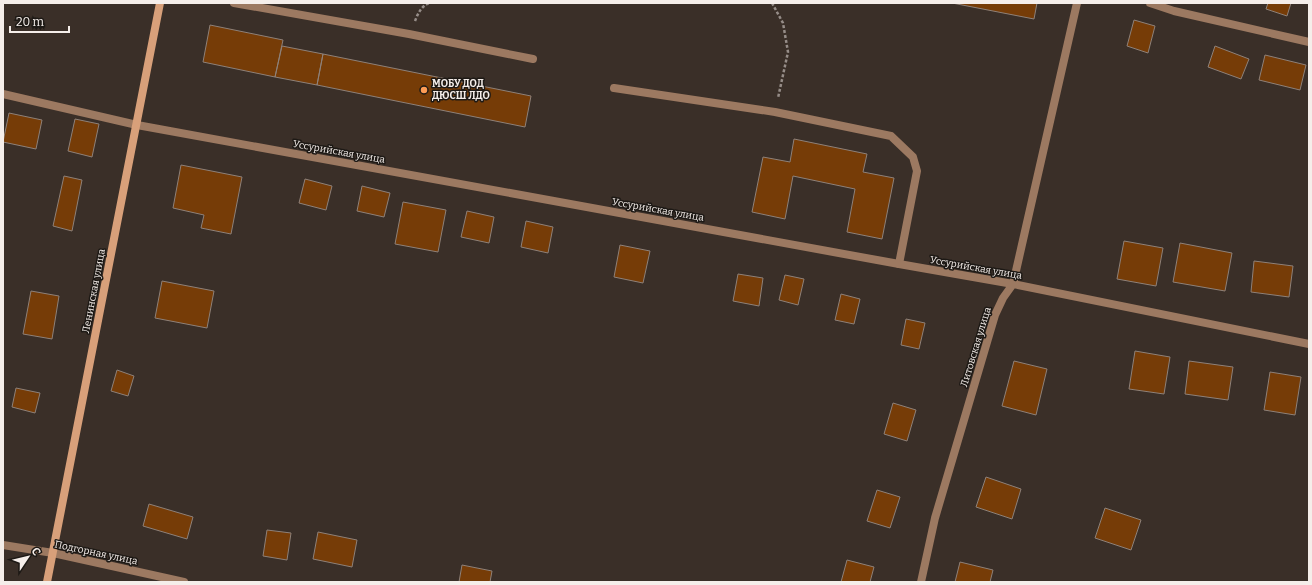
<svg xmlns="http://www.w3.org/2000/svg" width="1312" height="585" font-family="Bitter,serif">
  <rect width="100%" height="100%" fill="#3a2f28"/>
  <!-- building -->
  <path fill="#763c07" stroke="#8e8179" d="M952,3H1037L1034,19Z
    M1268,3H1291L1287,16L1266,9Z
    M1134,20L1155,26L1148,53L1127,46Z
    M210,25L283,40L275,77L203,62Z
    M282,46L323,54L317,85L275,77Z
    M1215,46L1249,59L1241,79L1208,67Z
    M323,54L531,96L525,127L317,85Z
    M1265,55L1306,65L1300,90L1259,80Z
    M9,113L42,120L36,149L3,142Z
    M75,119L99,124L92,157L68,151Z
    M794,139L867,154L863,172L894,178L882,239L847,232L855,189L793,176L785,219L752,212L763,157L790,162Z
    M181,165L242,177L231,234L201,228L204,215L173,208Z
    M64,176L82,180L72,231L53,226Z
    M305,179L332,186L326,210L299,203Z
    M362,186L390,193L384,217L357,211Z
    M403,202L446,210L438,252L395,244Z
    M467,211L494,217L489,243L461,237Z
    M526,221L553,227L548,253L521,247Z
    M1124,241L1163,248L1156,286L1117,279Z
    M1180,243L1232,253L1225,291L1173,282Z
    M620,245L650,251L643,283L614,277Z
    M1254,261L1293,266L1289,297L1251,292Z
    M738,274L763,278L759,306L733,301Z
    M785,275L804,279L798,305L779,300Z
    M162,281L214,291L207,328L155,318Z
    M31,291L59,296L52,339L23,334Z
    M841,294L860,299L854,324L835,320Z
    M906,319L925,323L919,349L901,345Z
    M1135,351L1170,357L1164,394L1129,389Z
    M1014,361L1047,369L1036,415L1002,406Z
    M1189,361L1233,367L1228,400L1185,394Z
    M117,370L134,376L128,396L111,391Z
    M1270,372L1301,377L1295,415L1264,410Z
    M16,388L40,393L35,413L12,407Z
    M893,403L916,410L907,441L884,434Z
    M986,477L1021,489L1012,519L976,507Z
    M877,490L900,497L890,528L867,521Z
    M149,504L193,517L187,539L143,526Z
    M1105,508L1141,520L1131,550L1095,538Z
    M267,530L291,533L287,560L263,556Z
    M318,532L357,540L352,567L313,559Z
    M847,560L874,567L870,582H841Z
    M960,562L993,570L990,582H955Z
    M462,565L492,571L490,582H459Z"/>
  <g fill="none" stroke-linecap="round" stroke-linejoin="round">
    <!-- path -->
    <path stroke="#968d88" stroke-width="2.5" stroke-dasharray="3 2" stroke-linecap="butt" d="M772,3L783,23L788,52L778,98
      M415,21C418,13 422,5 430,3"/>
    <!-- service -->
    <path stroke="#9c7961" stroke-width="8" d="M234,3L409,34L533,59
      M1150,3L1174,11L1309,42
      M614,88L775,112L891,136L913,157L917,171L899,264
      M3,94L137,125"/>
    <!-- minor -->
    <path stroke="#9c7961" stroke-width="8" d="M137,125L899,264L1013,284L1309,344
      M3,545L53,553L184,582
      M921,582L935,518L995,315L1003,298L1013,284L1077,3"/>
    <!-- secondary -->
    <path stroke="#d8a07a" stroke-width="8" d="M47,582L160,3"/>
  </g>
  <!-- markers -->
  <circle fill="#fd9c55" stroke="#1d1915" stroke-width="1.5" cx="424" cy="90" r="4"/>
  <g text-anchor="middle" dominant-baseline="central" stroke-width="3" stroke-linejoin="round" paint-order="stroke">
    <!-- poi labels -->
    <g font-size="10" font-weight="bold" fill="#f5eeea" stroke="#1d1915" text-anchor="start">
      <text x="432" y="84">МОБУ ДОД<tspan x="432" dy="12">ДЮСШ ЛДО</tspan></text>
    </g>
    <!-- street labels -->
    <g font-size="10" fill="#f5eeea" stroke="#1d1915">
      <text transform="translate(339 152) rotate(10)">Уссурийская улица</text>
      <text transform="translate(658 210) rotate(10)">Уссурийская улица</text>
      <text transform="translate(976 268) rotate(10)">Уссурийская улица</text>
      <text transform="translate(94 291) rotate(-79)">Ленинская улица</text>
      <text transform="translate(976 347) rotate(-73)">Литовская улица</text>
      <text transform="translate(96 553) rotate(12)">Подгорная улица</text>
    </g>
  </g>
  <!-- border -->
  <rect width="1312" height="585" fill="none" stroke="#f5eeea" stroke-width="8"/>
  <!-- north arrow -->
  <g transform="translate(28 557) rotate(55)" stroke="#1d1915" stroke-width="3" paint-order="stroke">
  <path d="M0-3L7 15L0 10L-7 15Z" fill="#f5eeea"/>
  <text y="-6" font-size="11" font-weight="bold" text-anchor="middle" fill="#f5eeea">С</text>
  </g>
  <!-- scale -->
  <path d="M10 26v6h59v-6" fill="none" stroke="#f5eeea" stroke-width="2"/>
  <text x="16" y="26" font-size="12" fill="#f5eeea" stroke="#1d1915" stroke-width="3" paint-order="stroke">20 m</text>
</svg>
